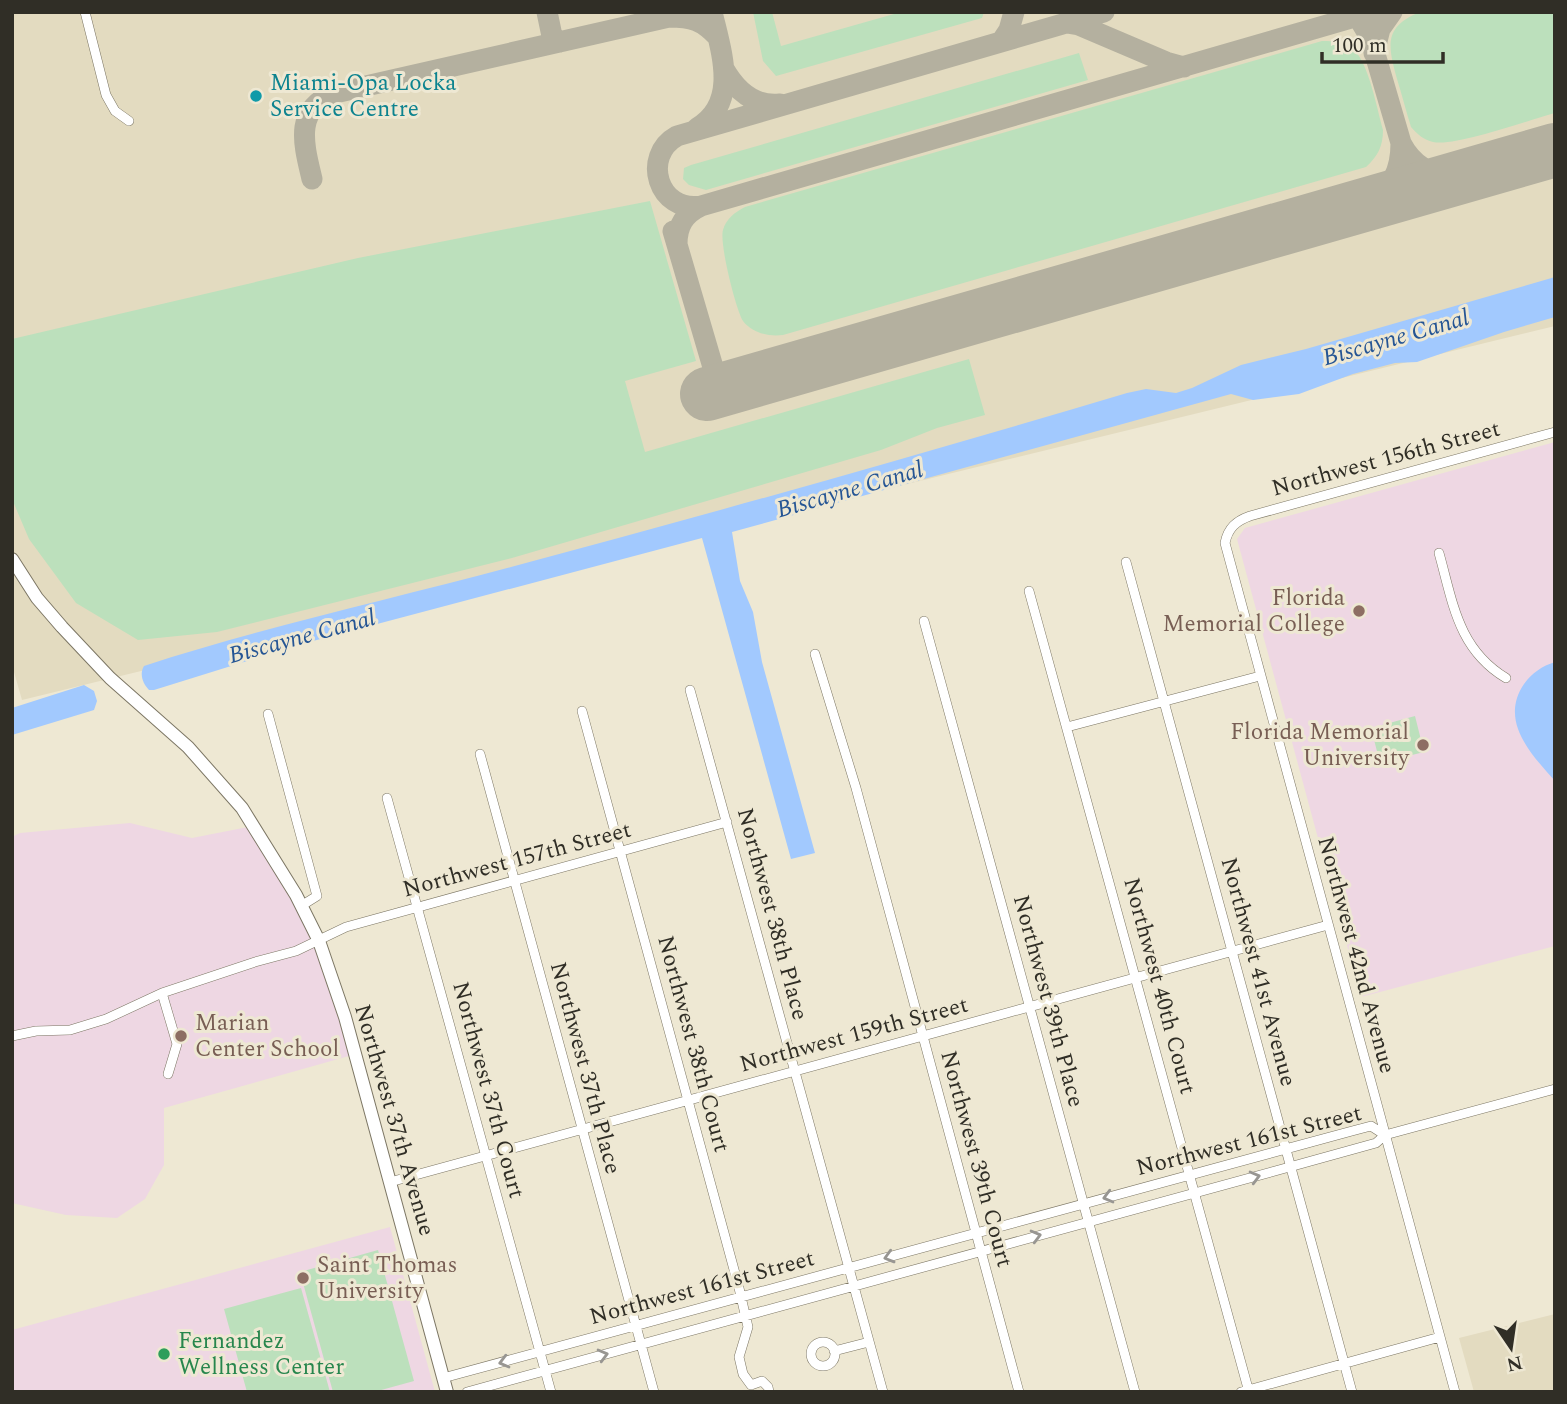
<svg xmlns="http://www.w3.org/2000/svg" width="1567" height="1404" font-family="Spectral,serif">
  <rect width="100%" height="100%" fill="#eee8d3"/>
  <!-- built -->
  <path fill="#e3dbc0" d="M12,12H1555V326L22,700L12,665Z
    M1555,1314V1392H1474L1459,1338Z"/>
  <!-- education -->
  <path fill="#eed7e3" d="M1555,442V946L1361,997L1237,539L1245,528Z
    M130,823L192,838L253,826L296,895L356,1054L164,1108V1165L145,1199L117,1218L66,1215L12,1203V837L20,833Z
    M390,1227L435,1392H12V1330Z"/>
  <!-- green -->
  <path fill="#bce0bc" d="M753,12H772L781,46L901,12H984L982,18L776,76L763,61Z
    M1420,12H1555V113C1529,120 1455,147 1433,142C1424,140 1417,134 1411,127C1406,111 1402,95 1397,79C1388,46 1383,27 1420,12Z
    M1322,41C1334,41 1346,42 1354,50C1369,64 1377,109 1383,130C1383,146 1378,156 1366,167L783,335C769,337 752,333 743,321C736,310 719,243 723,230C726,219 735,212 745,207Z
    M1079,53L1088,80L706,190L689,185L683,179L684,168L691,165Z
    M650,201L696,361L625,381L645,452L969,359L985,415L937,428L881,450L512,558L217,632L138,640L76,603L29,539L12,499V339L358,258Z
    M1415,716L1424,752L1380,763L1371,728Z
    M378,1250L414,1381L374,1392H333L300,1272Z
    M301,1288L330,1392H247L224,1309Z"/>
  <!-- water -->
  <path fill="#a2c9fe" d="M1555,277V317L1504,332L1417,362L1395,363L1353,374L1299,394L1253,400L1231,394L732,532L740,581L753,612L762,662L815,853L791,859L702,538L298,645L154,690H149C143,684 139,674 144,666C264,627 388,600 511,567C717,512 922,454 1127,393L1146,389L1176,393L1192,388L1241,365L1306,349Z
    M1555,662V781C1531,754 1499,721 1524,684C1532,673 1542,666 1555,662Z
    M84,685L94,691L97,701L94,710L12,735V708Z"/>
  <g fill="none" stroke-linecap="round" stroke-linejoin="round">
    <!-- taxiway -->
    <path stroke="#b4b09f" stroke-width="21" d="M547,12L552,36L560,42
      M1355,12L1370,37L1401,143C1401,171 1392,189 1368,204
      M1067,23L1079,25L1166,62L1184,67
      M1001,42L1009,30L1014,12
      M1374,53L1380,29L1392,12
      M724,69C736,90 754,107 780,104
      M697,128C740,103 721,51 712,12
      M1401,143C1413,166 1431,175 1455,179
      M312,179C304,145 293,109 335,93L669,17C692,17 702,20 718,37
      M701,206C658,213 641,156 677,136L1104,12
      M673,231L720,391
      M677,244C677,226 684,214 701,206L1372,12"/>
    <!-- runway -->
    <path stroke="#b4b09f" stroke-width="54" d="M707,394L1555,150"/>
    <defs>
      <path id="minor" d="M85,12L106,95L115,111L129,121
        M1439,553C1453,603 1458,649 1506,678
        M1126,562L1352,1392
        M1029,591L1249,1392
        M924,621L1135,1392
        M815,654L856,788L1019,1392
        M690,690L883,1392
        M582,711L739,1288L748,1327L739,1357L743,1374L751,1385
        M268,714L317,896L301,906
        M1067,727L1260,676
        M480,754L654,1392
        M387,798L551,1392
        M162,993L177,1044L168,1074
        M12,1036L36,1031L70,1030L106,1019L162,993L255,962L296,951L346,927L727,822
        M390,1182L1328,925
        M811 1354a12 12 0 1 1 24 0a12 12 0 1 1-24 0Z
        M834,1351L869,1342
        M443,1378L1352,1131L1371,1126L1385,1135
        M751,1385L762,1381L768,1387L769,1392
        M467,1392L1275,1171L1376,1143L1385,1135L1555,1089
        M1241,1392L1440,1337
        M1455,1392L1225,543C1228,528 1236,521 1250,516L1555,432"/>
      <path id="major" d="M12,559L37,598L62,627L110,678L188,747L242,808L296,895L319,941L345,1017L447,1392"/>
    </defs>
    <!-- minor casing -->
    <use href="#minor" stroke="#7c7664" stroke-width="10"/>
    <!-- major casing -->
    <use href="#major" stroke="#7c7664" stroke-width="14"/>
    <!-- minor -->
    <use href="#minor" stroke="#fff" stroke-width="9"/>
    <!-- major -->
    <use href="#major" stroke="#fff" stroke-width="12"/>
  </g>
  <!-- one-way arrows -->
  <defs><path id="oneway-chevron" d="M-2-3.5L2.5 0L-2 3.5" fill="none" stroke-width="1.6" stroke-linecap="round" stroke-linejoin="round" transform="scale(1.75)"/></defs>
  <g stroke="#989692">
    <use href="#oneway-chevron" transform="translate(1255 1177) rotate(-15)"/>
    <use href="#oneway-chevron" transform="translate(1108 1197) rotate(165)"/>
    <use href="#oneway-chevron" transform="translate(1036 1236) rotate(-15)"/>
    <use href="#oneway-chevron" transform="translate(889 1257) rotate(164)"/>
    <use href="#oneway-chevron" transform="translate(603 1355) rotate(-15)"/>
    <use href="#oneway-chevron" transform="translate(504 1362) rotate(165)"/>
  </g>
  <!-- markers -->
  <circle fill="#0f9aa8" stroke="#eee8d3" stroke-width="2.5" cx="256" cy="96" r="7"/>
  <g fill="#8d6e63" stroke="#eee8d3" stroke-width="2.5">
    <circle cx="1359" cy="611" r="7"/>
    <circle cx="1423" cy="745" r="7"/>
    <circle cx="181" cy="1036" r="7"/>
    <circle cx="303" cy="1278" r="7"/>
  </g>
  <circle fill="#2e9e5b" stroke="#eee8d3" stroke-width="2.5" cx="164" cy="1354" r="7"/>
  <g text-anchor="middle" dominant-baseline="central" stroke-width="6" stroke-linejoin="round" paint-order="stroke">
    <!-- culture labels -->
    <g font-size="23" fill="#0d838f" stroke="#eee8d3" text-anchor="start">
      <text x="270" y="83">Miami-Opa Locka<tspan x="270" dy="26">Service Centre</tspan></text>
    </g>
    <!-- street labels -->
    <g font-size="23" fill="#302e26" stroke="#eee8d3">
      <text transform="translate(1386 459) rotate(-15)">Northwest 156th Street</text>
      <text transform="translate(517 860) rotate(-15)">Northwest 157th Street</text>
      <text transform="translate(772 914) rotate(75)">Northwest 38th Place</text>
      <text transform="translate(1356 955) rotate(75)">Northwest 42nd Avenue</text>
      <text transform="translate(1258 972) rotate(75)">Northwest 41st Avenue</text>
      <text transform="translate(1159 986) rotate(75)">Northwest 40th Court</text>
      <text transform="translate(1048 1001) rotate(75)">Northwest 39th Place</text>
      <text transform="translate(854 1035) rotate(-15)">Northwest 159th Street</text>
      <text transform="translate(693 1044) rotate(75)">Northwest 38th Court</text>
      <text transform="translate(585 1068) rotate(75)">Northwest 37th Place</text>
      <text transform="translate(488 1090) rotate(75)">Northwest 37th Court</text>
      <text transform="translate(394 1120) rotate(74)">Northwest 37th Avenue</text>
      <text transform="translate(1249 1141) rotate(-14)">Northwest 161st Street</text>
      <text transform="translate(976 1159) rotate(75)">Northwest 39th Court</text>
      <text transform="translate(702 1288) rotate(-15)">Northwest 161st Street</text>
    </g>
    <!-- education labels -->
    <g font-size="23" fill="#785e54" stroke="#eee8d3" text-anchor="end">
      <text x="1345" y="598">Florida<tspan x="1345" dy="26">Memorial College</tspan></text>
      <text x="1409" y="732">Florida Memorial<tspan x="1409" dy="26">University</tspan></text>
      <text x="195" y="1023" text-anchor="start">Marian<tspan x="195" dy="26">Center School</tspan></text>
      <text x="317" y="1265" text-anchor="start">Saint Thomas<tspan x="317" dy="26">University</tspan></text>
    </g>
    <!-- leisure labels -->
    <g font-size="23" fill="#27864d" stroke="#eee8d3" text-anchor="start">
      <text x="178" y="1341">Fernandez<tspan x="178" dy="26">Wellness Center</tspan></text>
    </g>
    <!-- water labels -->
    <g font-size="24" font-style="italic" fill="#255594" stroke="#eee8d3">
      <text transform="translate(1396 338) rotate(-16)">Biscayne Canal</text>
      <text transform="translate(850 490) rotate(-16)">Biscayne Canal</text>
      <text transform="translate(302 637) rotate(-15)">Biscayne Canal</text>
    </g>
  </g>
  <!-- border -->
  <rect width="1567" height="1404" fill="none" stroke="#302e26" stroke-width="28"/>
  <!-- north arrow -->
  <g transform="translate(1511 1348) rotate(167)" stroke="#eee8d3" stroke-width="5" paint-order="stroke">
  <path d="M0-5L12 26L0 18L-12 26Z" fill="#302e26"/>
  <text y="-10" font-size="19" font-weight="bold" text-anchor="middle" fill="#302e26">N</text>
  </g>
  <!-- scale -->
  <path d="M1322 52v10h121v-10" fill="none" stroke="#302e26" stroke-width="3.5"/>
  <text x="1332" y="52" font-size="21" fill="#302e26" stroke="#eee8d3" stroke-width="5" paint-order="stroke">100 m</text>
</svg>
